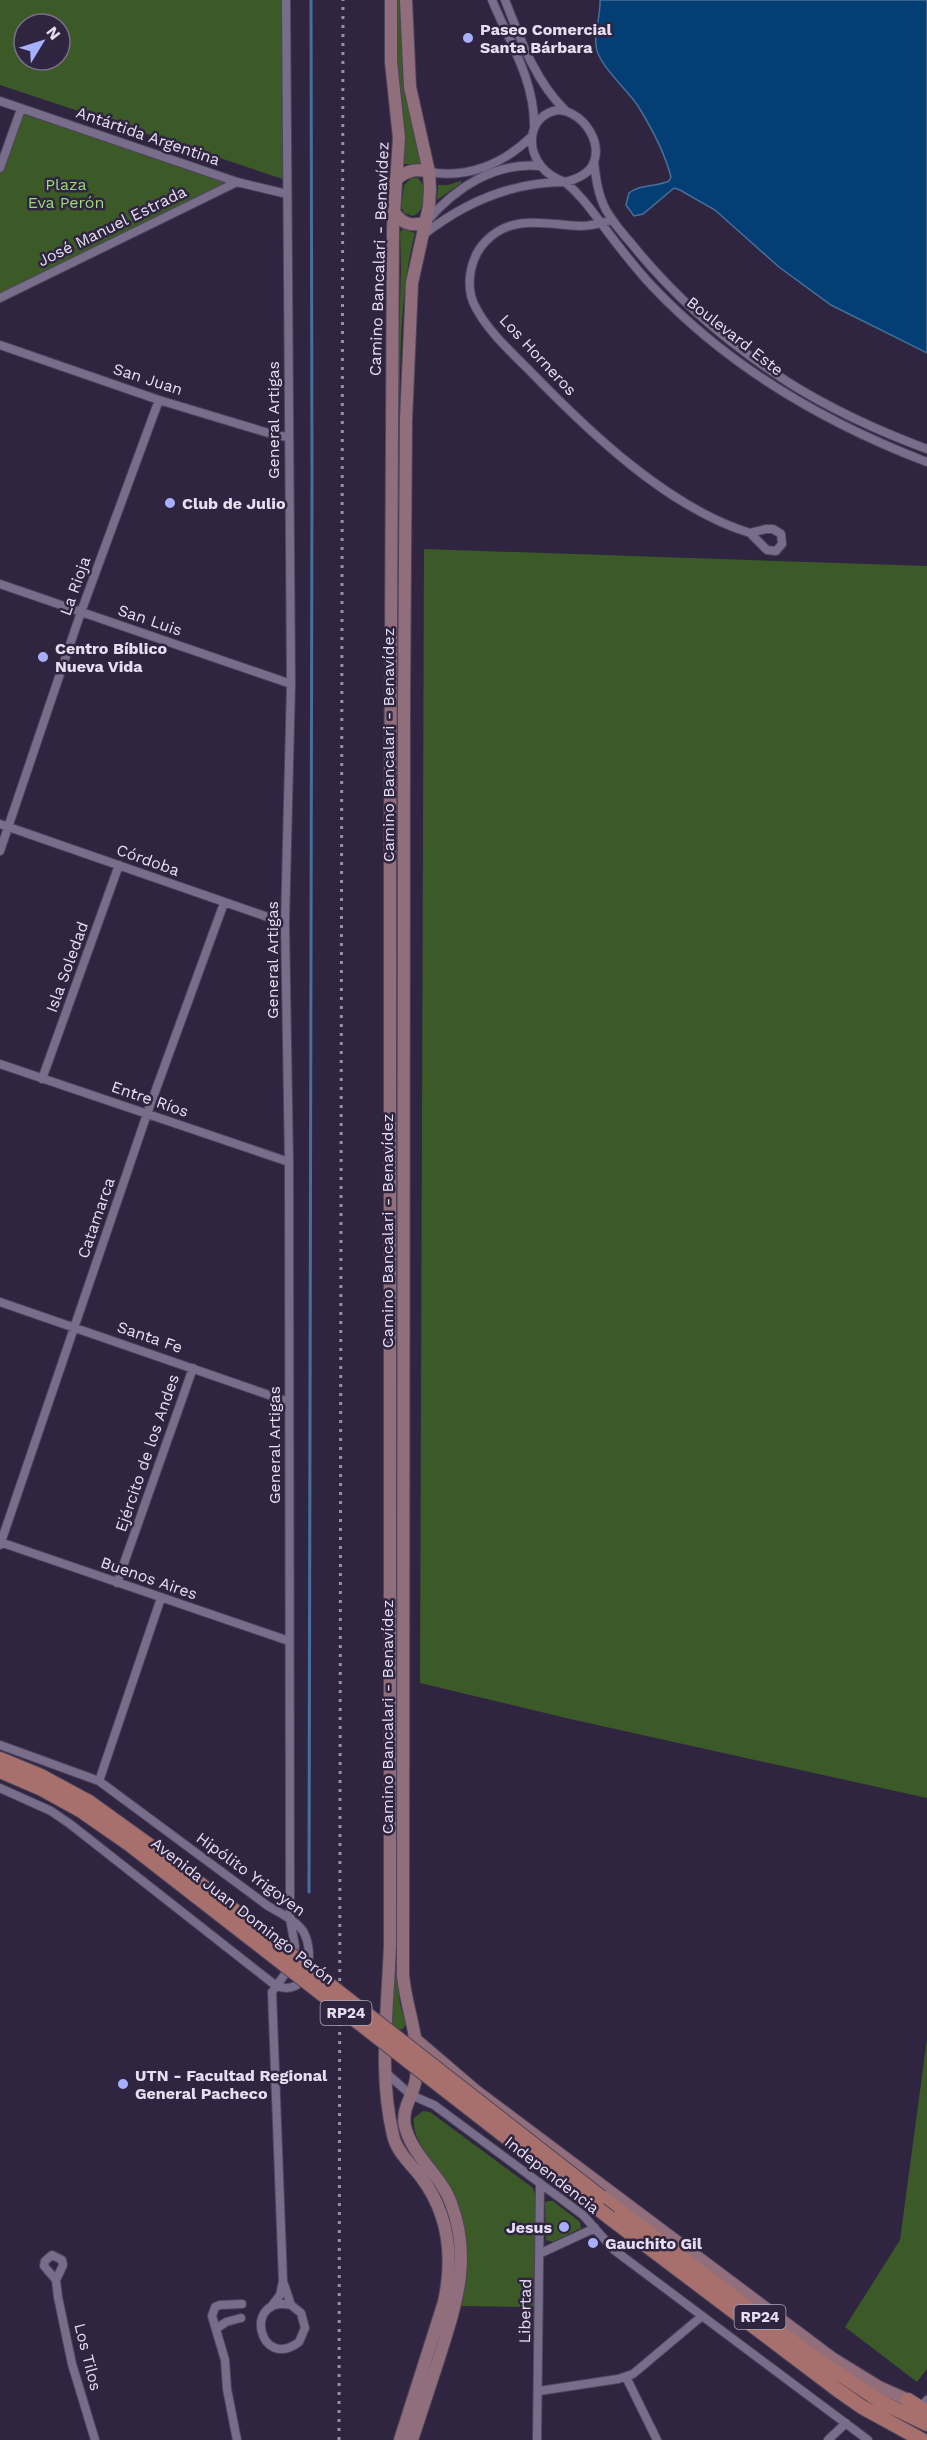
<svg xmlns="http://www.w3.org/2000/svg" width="927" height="2440" font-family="'Work Sans',sans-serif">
  <rect width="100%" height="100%" fill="#302540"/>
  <!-- green -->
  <path fill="#3b5a28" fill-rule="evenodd" d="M0,0H288L292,182L0,85ZM24,24H60V60H24Z
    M396,0H400L403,84L419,153L421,164H402L404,126L398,86Z
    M21,109L237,182L0,298V168Z
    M411,178H418L424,186C423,198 425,211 413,216L404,213L401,207L404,185Z
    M461,181V183L437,200L438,185H448Z
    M403,229L415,233C398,300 401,368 399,436L396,1960L400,2004L406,2024L403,2029L392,2030L396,436L401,269L400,232Z
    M424,549L927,566V1798L566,1718L420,1683Z
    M927,2039V2369L917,2382L845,2327L900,2240Z
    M423,2111L430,2112L533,2188L536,2198L535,2307L461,2306C468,2271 469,2239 457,2204C449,2180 409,2142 414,2118Z
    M547,2201H553L580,2222L581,2228L553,2242L546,2240L545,2203Z"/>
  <!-- water -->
  <path fill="#033f75" stroke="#476f9a" stroke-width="1.5" d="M600,0H927V353L831,305L779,267L715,210L680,190L674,188L643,214L634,216L626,205L629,193C640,184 656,187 669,181L671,177C665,153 651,127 638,106C627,89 598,65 596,46C594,31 601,15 600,0Z"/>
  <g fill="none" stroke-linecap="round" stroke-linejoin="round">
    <!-- stream -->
    <path stroke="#476f9a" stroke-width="3" d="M309,1892L312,476L311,0"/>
    <defs>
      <path id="street" d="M492,0C509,41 535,81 534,126
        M505,0C520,38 535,81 565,110
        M0,101L237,182L287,194
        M558,110C584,111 607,147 590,169C583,177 574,180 565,182C556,179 547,174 541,166C525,145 530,115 558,110Z
        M594,162C596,179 598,195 606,210C613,222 622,233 631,243C675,298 731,346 791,384C833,410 881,432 927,449
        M0,168L21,109
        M429,172C467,179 503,164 531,137
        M612,220C602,223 591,226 581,226C547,225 513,213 486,241C470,257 464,287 476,308C488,331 511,352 529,370C588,431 668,508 750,533
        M427,221C456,187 495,162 540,166
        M423,235C465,202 512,182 565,182C581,195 592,211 604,227C619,247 635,268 653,287C729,367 825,423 927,462
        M0,298L237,182
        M0,345L159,400L275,435L288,437
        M766,529H773L781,534L782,544L776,551L767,550L750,533Z
        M0,584L291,684
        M0,824L285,923
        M0,851L81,612L159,400
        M0,1064L289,1162
        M42,1079L119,865
        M0,1302L289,1402
        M0,1542L289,1641
        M0,1545L147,1114L224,903
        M117,1583L193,1368
        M0,1745L99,1781L268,1906C280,1913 295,1920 303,1931C316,1953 308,2000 275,1985L70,1824L51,1811L0,1788
        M99,1781L161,1598
        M385,2072L411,2095L434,2105L583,2215L614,2250L868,2440
        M541,2253L595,2228
        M56,2280L44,2266L45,2261L52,2255L62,2260L63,2265L56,2280L58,2297L72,2364L95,2440
        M284,2284L291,2305L301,2313L305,2328L299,2342C259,2372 242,2295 291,2305
        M271,2307L280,2295L283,2281L272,1992L293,1963L295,1946L290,1919L289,1162L285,923L291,684L286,0
        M216,2329L226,2322L241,2318
        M626,2377L657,2440
        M539,2391L618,2379L633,2374L702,2316
        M925,2402L927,2400
        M237,2440L227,2389L225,2360L212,2316L215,2307L220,2305L242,2304
        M537,2440L540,2183
        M828,2440L846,2423"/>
      <path id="secondary" d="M391,0V62L399,138L393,228L390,844V1944C388,2008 378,2072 393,2135C396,2151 411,2164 421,2177C449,2214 454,2256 444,2302L400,2440
        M406,0L410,87L429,172L430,189L429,206L412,283L406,420L404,703L403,1975C406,2010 422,2042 416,2078C414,2095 401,2108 405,2126C412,2156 441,2175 451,2203C472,2259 456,2304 439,2358C430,2385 421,2413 412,2440
        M394,182C404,171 415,168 429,172
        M394,212C402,224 412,227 426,222
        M414,2038L476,2091L832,2358L879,2387L908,2400"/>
      <path id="primary" d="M0,1759L41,1776L89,1802
        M0,1771L42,1789L80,1810
        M601,2197L805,2351L883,2403L927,2424
        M610,2218L839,2391L862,2407L922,2440
        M908,2400L927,2412"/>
    </defs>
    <!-- street casing -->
    <use href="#street" stroke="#4e445b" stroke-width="10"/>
    <!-- secondary casing -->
    <use href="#secondary" stroke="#4e445b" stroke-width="14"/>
    <!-- primary casing -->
    <use href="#primary" stroke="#4e445b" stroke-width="16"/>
    <!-- street -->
    <use href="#street" stroke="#796d8c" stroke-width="8"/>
    <!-- secondary -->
    <use href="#secondary" stroke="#916e7c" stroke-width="12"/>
    <!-- primary -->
    <use href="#primary" stroke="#a8706c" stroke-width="14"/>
    <!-- rail -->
    <path stroke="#9990a6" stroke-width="3" stroke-dasharray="3 6" stroke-linecap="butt" d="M339,2440L343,0"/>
    <defs>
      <path id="primary-bridge" d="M89,1802L171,1861L601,2197
        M80,1810L129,1844L610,2218"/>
    </defs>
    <!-- primary-bridge casing -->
    <use href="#primary-bridge" stroke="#4e445b" stroke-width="16" stroke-linecap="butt"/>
    <!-- primary-bridge -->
    <use href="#primary-bridge" stroke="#a8706c" stroke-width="14"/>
  </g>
  <!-- markers -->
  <g fill="#a7b0fc" stroke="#302540" stroke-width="2">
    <circle cx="468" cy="38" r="6"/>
    <circle cx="170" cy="503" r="6"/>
    <circle cx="43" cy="657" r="6"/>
    <circle cx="123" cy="2084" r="6"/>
    <circle cx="564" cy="2227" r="6"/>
    <circle cx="593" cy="2243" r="6"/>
  </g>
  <g text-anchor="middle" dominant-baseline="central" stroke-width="5" stroke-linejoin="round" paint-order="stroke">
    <!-- shield labels -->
    <g fill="#302540" stroke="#afa7bc" stroke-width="1.5">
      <rect x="320.5" y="2001" width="51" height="24" rx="4.5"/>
      <rect x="734.5" y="2305" width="51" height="24" rx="4.5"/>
    </g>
    <g font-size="15" font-weight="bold" fill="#e6dff1">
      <text x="346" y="2013">RP24</text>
      <text x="760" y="2317">RP24</text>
    </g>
    <!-- poi labels -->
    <g font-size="16" font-weight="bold" fill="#e6dff1" stroke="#302540" text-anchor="start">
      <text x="480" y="29">Paseo Comercial<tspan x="480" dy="18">Santa Bárbara</tspan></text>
      <text x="182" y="503">Club de Julio</text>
      <text x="55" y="648">Centro Bíblico<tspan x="55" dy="18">Nueva Vida</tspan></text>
      <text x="135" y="2075">UTN - Facultad Regional<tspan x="135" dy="18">General Pacheco</tspan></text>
      <text x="552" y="2227" text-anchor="end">Jesus</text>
      <text x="605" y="2243">Gauchito Gil</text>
    </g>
    <!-- street labels -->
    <g font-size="16" fill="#e6dff1" stroke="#302540">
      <text transform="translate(148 136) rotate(19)">Antártida Argentina</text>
      <text transform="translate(112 226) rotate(-26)">José Manuel Estrada</text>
      <text transform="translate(379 259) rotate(-88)">Camino Bancalari - Benavídez</text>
      <text transform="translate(735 336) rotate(38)">Boulevard Este</text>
      <text transform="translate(538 355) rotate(47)">Los Horneros</text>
      <text transform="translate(148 379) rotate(18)">San Juan</text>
      <text transform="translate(273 420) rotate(-90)">General Artigas</text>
      <text transform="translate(75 586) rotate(-70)">La Rioja</text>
      <text transform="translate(150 620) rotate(19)">San Luis</text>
      <text transform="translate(388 745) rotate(-90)">Camino Bancalari - Benavídez</text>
      <text transform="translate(148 860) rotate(20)">Córdoba</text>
      <text transform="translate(272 960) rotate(-90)">General Artigas</text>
      <text transform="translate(67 967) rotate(-70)">Isla Soledad</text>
      <text transform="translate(150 1099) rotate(19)">Entre Ríos</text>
      <text transform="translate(96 1218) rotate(-71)">Catamarca</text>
      <text transform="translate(387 1231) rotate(-90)">Camino Bancalari - Benavídez</text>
      <text transform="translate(150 1337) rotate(19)">Santa Fe</text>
      <text transform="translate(274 1445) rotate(-90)">General Artigas</text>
      <text transform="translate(147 1453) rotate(-71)">Ejército de los Andes</text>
      <text transform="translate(149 1578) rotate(19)">Buenos Aires</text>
      <text transform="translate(387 1717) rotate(-90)">Camino Bancalari - Benavídez</text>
      <text transform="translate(251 1874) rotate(36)">Hipólito Yrigoyen</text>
      <text transform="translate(243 1911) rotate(38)">Avenida Juan Domingo Perón</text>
      <text transform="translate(552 2175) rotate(38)">Independencia</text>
      <text transform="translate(525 2311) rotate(-89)">Libertad</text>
      <text transform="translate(88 2357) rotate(76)">Los Tilos</text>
    </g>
    <!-- park labels -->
    <g font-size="16" fill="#9dd87a" stroke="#302540">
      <text x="66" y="184">Plaza<tspan x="66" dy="18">Eva Perón</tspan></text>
    </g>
  </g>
  <!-- north arrow -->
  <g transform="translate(42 42) rotate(52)"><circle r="28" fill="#302540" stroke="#796f87" stroke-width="1.5"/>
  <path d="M0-4.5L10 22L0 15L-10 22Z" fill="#a7b0fc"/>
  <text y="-9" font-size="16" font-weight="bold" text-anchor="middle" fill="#e6dff1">N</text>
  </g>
</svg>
